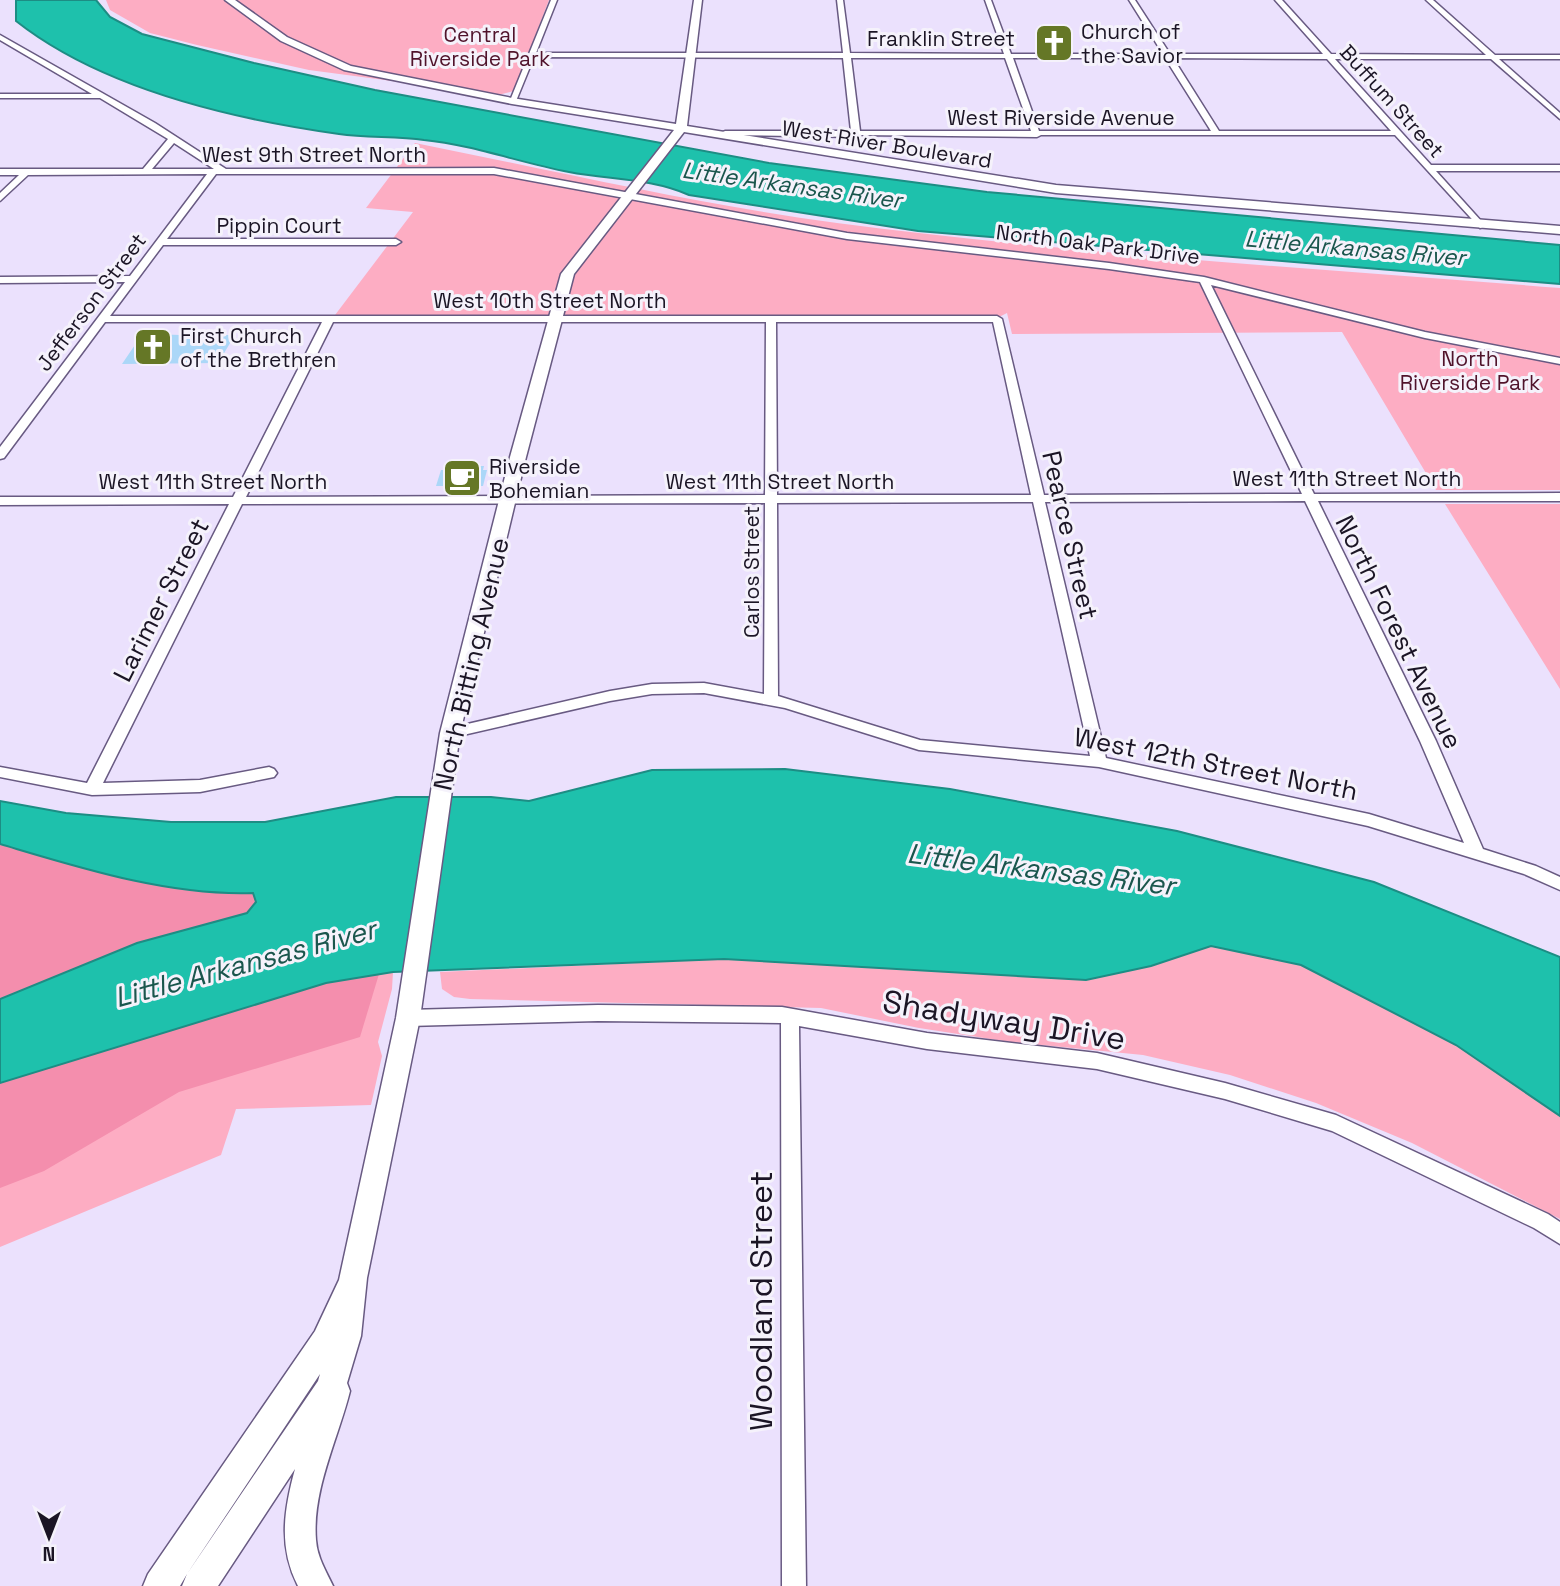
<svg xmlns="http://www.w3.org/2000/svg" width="1560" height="1586" font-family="'Space Grotesk',sans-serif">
  <rect width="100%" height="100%" fill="#ebe1fd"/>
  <!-- green -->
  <path fill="#fdadc3" d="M106,0H549L514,91L498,95L309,70L197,45L150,33L110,10Z
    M415,143C555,171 695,204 837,223C1077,254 1319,269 1560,288V490H1436L1342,332L1012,334L1007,313L997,318L332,319L413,212L366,208Z
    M1445,504H1560V689Z
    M1211,946L1301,965L1456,1045L1560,1116V1219L1412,1143L1316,1103L1230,1075L1143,1055L1010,1042L919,1028L821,1008L470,999L454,997L442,989L440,972L724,959L1085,980L1151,966Z
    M393,972L392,989L378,1042L382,1056L371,1105L236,1109L221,1155L0,1247V1083L326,983Z"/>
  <!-- forest -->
  <path fill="#f48ead" d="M0,844C81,868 168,896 253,893L256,902L247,913L137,943L0,999Z
    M379,974L360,1037L179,1092L44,1171L0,1188V1083L326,983Z"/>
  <!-- water -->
  <path fill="#1ec1ac" stroke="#1d8d84" stroke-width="2" d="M16,0H96L110,17L142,34L254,63L375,90L769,163L987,192L1560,245V284L918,231L689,195C650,178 610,180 569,172C521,163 473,145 424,140C396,136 367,138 339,134C232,119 101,88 16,21Z
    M785,769L950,789L1177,831L1374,882L1560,957V1116L1456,1045L1301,965L1211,946L1151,966L1086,980L724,959L393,972L326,983L0,1083V999L137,943L247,913L256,902L253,893C168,896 81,868 0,844V801L66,813L171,822H265L396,797H491L529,801L652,770Z"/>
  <!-- building -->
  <path fill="#abd7f8" d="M150,334L181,335H235L218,363L122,364L141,336Z
    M448,466H484L483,470H487L483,486H436L441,470H447Z"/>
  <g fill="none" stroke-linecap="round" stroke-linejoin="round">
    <defs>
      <path id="minor" d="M551,0H557L536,53H843L837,0H843L850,53L1004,54L985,0H991L1011,54H1163L1129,0H1135L1170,54H1323L1275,0H1282L1331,54L1486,55L1426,0H1433L1495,55H1560V59H1499L1560,113V119L1491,59H1335L1431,165H1560V171H1436L1483,223V227L1480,228L1395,135H1041L1037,137L860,135L856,137L725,135L721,133L725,131H851L843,58L534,57L516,101L509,103ZM851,58H1005L1031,131H860ZM1013,58H1165L1211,131H1039ZM1173,58L1327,59L1391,131H1219Z
        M0,35L155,123L226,169L494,168L847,233L1109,263L1204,277L1425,332L1560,358V364L1425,338L1211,285L1314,494L1560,493V501H1318L1436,741L1483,849L1536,866L1560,877V890L1524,874L1368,826L1099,767L919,750L785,708L704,693L652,694L610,701L450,738L445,737L442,733L450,728L610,691L652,684L704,683L764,694L765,503L242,504L103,783L200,780L269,767L274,769L277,773L274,777L200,792L92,795L0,777V767L87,783L229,504L0,505V497H233L322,322H105L4,458L0,459V447L125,282L0,283V277L130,276L207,174L28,175L0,201V193L19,175H0V169H143L168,139L100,98H0V94H92L0,40ZM174,143L214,169H152ZM216,174H494L847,239L1109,269L1200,282L1302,494L1044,495L1002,319L997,316H110L163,245H396L401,242L396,239H167ZM333,322H766L765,495L246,497ZM776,322H993L1031,495H777ZM1305,501L1420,741L1464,843L1369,814L1106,758L1045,502ZM1033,502L1090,756L920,740L778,696L777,503Z
        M598,1005L782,1007L927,1033L1097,1053L1225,1083L1336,1115L1548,1214L1560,1222V1244L1534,1228L1332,1131L1225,1099L1097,1069L927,1049L799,1026L806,1586H782L781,1023L598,1021L408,1026L402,1023L399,1018L402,1013L408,1010Z"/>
      <path id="tertiary" d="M225,0H235L287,37L351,66L512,98L676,124L694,0H702L687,126L1056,185L1560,226V234L1056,193L684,132L574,274L526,457L460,733L420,1018L367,1278L361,1336L347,1383L350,1391C338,1439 312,1490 316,1540C317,1557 326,1571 333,1586H298C278,1547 284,1510 295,1469L218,1586H182L187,1574L180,1586H143L148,1574L315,1331L339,1280L396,1018L440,733L510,457L561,274L674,130L512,104L344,70L281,41ZM320,1374L318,1381L187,1574Z"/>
    </defs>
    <!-- minor casing -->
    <use href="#minor" stroke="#685a82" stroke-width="3"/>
    <!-- tertiary casing -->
    <use href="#tertiary" stroke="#685a82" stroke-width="3"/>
    <!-- minor -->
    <use href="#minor" fill="#fff" fill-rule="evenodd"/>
    <!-- tertiary -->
    <use href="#tertiary" fill="#fff" fill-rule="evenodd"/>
  </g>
  <!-- icons -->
  <defs>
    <symbol id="church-square" viewBox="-11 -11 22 22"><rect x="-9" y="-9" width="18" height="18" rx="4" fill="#657726" stroke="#f5f2fb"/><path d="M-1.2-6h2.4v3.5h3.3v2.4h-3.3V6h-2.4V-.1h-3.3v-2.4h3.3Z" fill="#fff"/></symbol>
    <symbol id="cafe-square" viewBox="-11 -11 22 22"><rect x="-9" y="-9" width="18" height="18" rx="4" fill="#657726" stroke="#f5f2fb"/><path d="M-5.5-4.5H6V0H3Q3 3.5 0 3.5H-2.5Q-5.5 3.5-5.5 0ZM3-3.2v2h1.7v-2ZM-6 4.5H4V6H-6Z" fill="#fff"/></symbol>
  </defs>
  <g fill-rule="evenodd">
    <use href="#church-square" x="1032" y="21" width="44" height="44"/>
    <use href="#church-square" x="131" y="325" width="44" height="44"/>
    <use href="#cafe-square" x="440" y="456" width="44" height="44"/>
  </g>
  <g text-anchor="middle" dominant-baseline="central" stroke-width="6" stroke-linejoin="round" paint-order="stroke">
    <!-- far-poi labels -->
    <g font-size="21" fill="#1b1525" stroke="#f5f2fb" text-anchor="start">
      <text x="1081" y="31">Church of<tspan x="1081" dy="24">the Savior</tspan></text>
      <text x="180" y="335">First Church<tspan x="180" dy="24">of the Brethren</tspan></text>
      <text x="489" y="466">Riverside<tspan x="489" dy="24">Bohemian</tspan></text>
    </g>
    <!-- far-park labels -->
    <g font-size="21" fill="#50132b" stroke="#f5f2fb">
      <text x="480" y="34">Central<tspan x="480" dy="24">Riverside Park</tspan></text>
      <text x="1470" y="358">North<tspan x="1470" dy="24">Riverside Park</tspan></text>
    </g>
    <!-- far-street labels -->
    <g font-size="21" fill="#1b1525" stroke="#f5f2fb">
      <text x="941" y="38">Franklin Street</text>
      <text transform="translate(1392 101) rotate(48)">Buffum Street</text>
      <text x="1061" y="117">West Riverside Avenue</text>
      <text transform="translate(887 144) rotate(9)">West River Boulevard</text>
      <text x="314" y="154">West 9th Street North</text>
      <text x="279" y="225">Pippin Court</text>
      <text transform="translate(1098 244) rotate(7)">North Oak Park Drive</text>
      <text x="550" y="300">West 10th Street North</text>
      <text transform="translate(91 302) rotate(-53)">Jefferson Street</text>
      <text x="1347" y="478">West 11th Street North</text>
      <text x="213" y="481">West 11th Street North</text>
      <text x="780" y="481">West 11th Street North</text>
      <text transform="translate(751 572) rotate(-90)">Carlos Street</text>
    </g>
    <!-- far-water labels -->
    <g font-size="23" font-style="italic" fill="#1a564d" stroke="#f5f2fb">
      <text transform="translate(792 185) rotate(8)">Little Arkansas River</text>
      <text transform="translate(1355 248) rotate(5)">Little Arkansas River</text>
    </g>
    <!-- street labels -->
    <g font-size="26" fill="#1b1525" stroke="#f5f2fb">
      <text transform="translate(1070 535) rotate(77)">Pearce Street</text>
      <text transform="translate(161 600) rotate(-63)">Larimer Street</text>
      <text transform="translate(1399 632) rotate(64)">North Forest Avenue</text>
      <text transform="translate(471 664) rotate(-77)">North Bitting Avenue</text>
      <text transform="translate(1216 764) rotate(11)">West 12th Street North</text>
    </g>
    <!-- water labels -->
    <g font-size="28" font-style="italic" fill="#1a564d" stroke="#f5f2fb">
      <text transform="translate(1041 869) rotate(7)">Little Arkansas River</text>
      <text transform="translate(245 963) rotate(-15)">Little Arkansas River</text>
    </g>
    <!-- near-street labels -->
    <g font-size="32" fill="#1b1525" stroke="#f5f2fb">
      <text transform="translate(1004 1020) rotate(9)">Shadyway Drive</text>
      <text transform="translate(761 1301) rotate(-90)">Woodland Street</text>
    </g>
  </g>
  <!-- north arrow -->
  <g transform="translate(49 1537) rotate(180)" stroke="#f5f2fb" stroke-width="5" paint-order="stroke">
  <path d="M0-5L12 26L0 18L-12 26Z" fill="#1b1525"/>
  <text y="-10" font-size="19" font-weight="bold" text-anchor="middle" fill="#1b1525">N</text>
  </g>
</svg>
